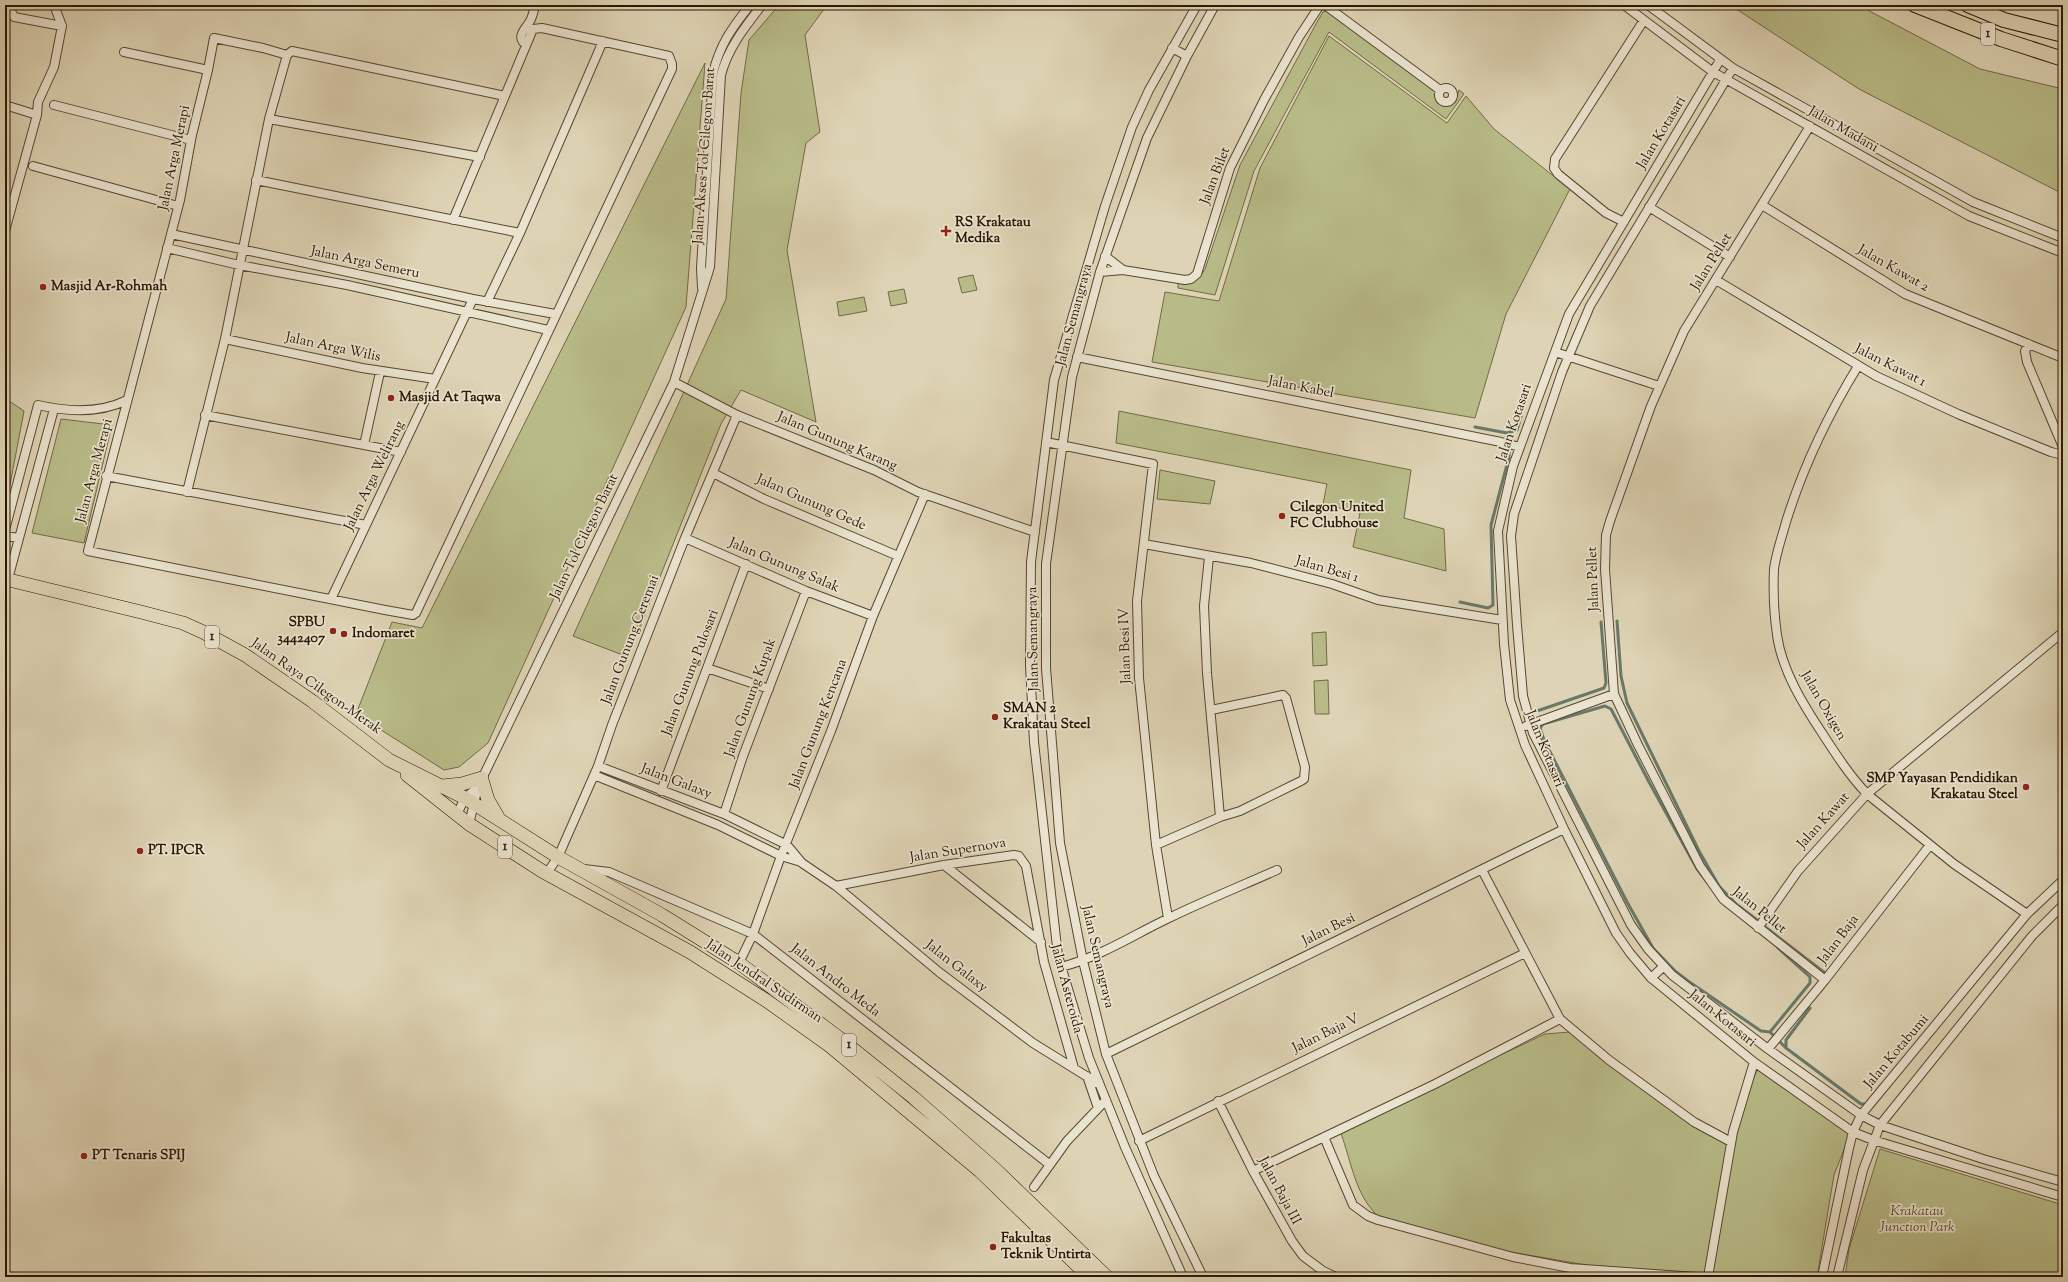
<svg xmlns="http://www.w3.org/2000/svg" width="2068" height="1282" font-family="'Sorts Mill Goudy',serif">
  <rect width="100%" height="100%" fill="#ded4b5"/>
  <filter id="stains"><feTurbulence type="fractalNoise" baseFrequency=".005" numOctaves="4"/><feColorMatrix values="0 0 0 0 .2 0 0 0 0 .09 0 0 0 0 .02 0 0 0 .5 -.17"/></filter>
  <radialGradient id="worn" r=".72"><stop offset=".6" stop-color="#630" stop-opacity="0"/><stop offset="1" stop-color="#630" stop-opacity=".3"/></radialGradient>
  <!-- green -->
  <path fill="#b8bb88" stroke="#726a45" d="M779,5H827L805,35L820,132L806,143L787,250L816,422L741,390L721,424L628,657L573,636L726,299L741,93L749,40Z
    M1730,5H1858L1980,69L2063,89V194L1859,89Z
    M1328,11L1439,93V96L1447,102L1456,100L1459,90L1464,94L1446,119L1329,32L1254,171L1215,295L1178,288V283C1192,285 1198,281 1205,269L1240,165L1317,22L1323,12Z
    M1329,36L1447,123L1466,96L1494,129L1570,189L1506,314L1475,418L1152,362L1165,292L1219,301L1260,168Z
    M705,63L686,307L488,743L459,767L444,770L356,714L392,622L422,628Z
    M973,275L977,290L962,293L958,278Z
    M904,289L907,303L891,306L888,292Z
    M864,297L867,311L839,316L837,302Z
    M5,398L24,411L5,511Z
    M1119,411L1411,470L1404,518L1444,529L1446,571L1353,547L1360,513L1323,504L1327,484L1116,443Z
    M61,419L112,425L84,543L32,533Z
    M1160,470L1215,481L1210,504L1157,499Z
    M1326,632L1327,665L1313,666L1312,633Z
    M1328,680L1329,714H1315L1314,681Z
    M1570,1032L1726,1142L1759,1066L1852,1129L1834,1175L1817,1277H1688L1604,1268L1493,1249L1380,1218C1354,1195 1352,1162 1340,1131L1545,1034Z
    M1880,1149L2063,1205V1277H1845L1849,1249Z"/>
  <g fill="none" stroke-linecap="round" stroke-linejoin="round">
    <!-- stream -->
    <path stroke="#697869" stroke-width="3" d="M1475,427L1507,433L1517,430L1521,417
      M1460,602L1488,608L1493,605L1491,525L1509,457V452L1504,446
      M1617,621L1621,676L1627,703L1699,851L1719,886L1736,904L1761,923
      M1537,711L1604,688L1606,683L1601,622
      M1707,882L1697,869L1649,782L1611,709L1605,706L1543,724L1540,728L1544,740L1627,902L1653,948L1675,971L1688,981L1761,1031L1770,1032L1786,1048
      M1766,923L1764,926L1825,973
      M1810,1008L1786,1040V1048L1861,1104H1867
      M1770,1032L1810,983V977L1778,948"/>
    <defs>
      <path id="minor" d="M8,5L14,17L62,26
        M1325,5L1440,90
        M1624,5L1713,72L1969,216L2063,253
        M1648,5L1733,68L1973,202L2063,238
        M526,45C515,36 526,29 530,21C533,16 534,10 535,5
        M1172,48L1187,56
        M124,52L208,70L214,38L263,48L287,55
        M1720,60L1569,314L1513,466L1498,531L1504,644L1510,700L1525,745L1564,829L1616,933L1630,953L1651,978L1754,1062L1853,1132L1873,1140L2063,1197
        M1733,68L1590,306L1562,372L1514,514L1511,536L1517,625L1523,696L1533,733L1631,925L1648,949L1672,975L1768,1049L1861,1115L1880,1125L1983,1159L2063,1182
        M208,70L192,135L180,200L88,551L385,610L413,615L416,613L672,69V64L669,56L542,28L533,29L453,220
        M1439 95a7 7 0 1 1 14 0a7 7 0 1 1-14 0Z
        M5,105L37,115
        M54,105L191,140
        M269,119L480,157
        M1810,126L1684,331L1651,406L1610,521L1606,535L1605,569L1614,694L1638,745L1700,866L1723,899L1825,980
        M33,166L178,206
        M256,180L520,233
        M1762,205L1905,294L2063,358
        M1649,207L1730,257
        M1624,222L1606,213L1558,174L1554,168L1555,159L1644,20
        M5,231L37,115L38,102L54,67L62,26L54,5
        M171,234L473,299L555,314
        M167,248L239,265L347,285L548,330
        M1105,256L1123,270
        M1100,272L1123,270L1185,280L1191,279L1197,274L1230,168L1264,100L1299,37L1320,5
        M1716,280L1876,376L1958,414L2051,452L2063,455
        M702,288L701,268L713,73C720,44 732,28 750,5
        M487,302L520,233L603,41
        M225,339L362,368L435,379
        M2029,344L2025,351L2027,362L2063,447
        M1555,352L1659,386
        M1077,357L1501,442L1520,447
        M1858,366C1828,415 1803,467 1786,522C1782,537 1776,553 1774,569C1773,590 1774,614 1777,635C1782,671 1804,706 1824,736C1837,756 1850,776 1867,794L1954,864L2027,914
        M674,382L737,415L874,470L918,492L1035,532
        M205,415L401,452
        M1046,442L1153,464L1137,601L1139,678L1156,845L1168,918
        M364,445L380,372
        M713,473L764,499L898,556
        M106,476L366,525
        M187,492L225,339L269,119L287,55L292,51L505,96
        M5,530L38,405C68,412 99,414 127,400
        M5,536L19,538
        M685,538L806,591L873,616
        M1144,544L1251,563L1332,584L1378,600L1502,620
        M8,579L54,409
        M331,599L473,299
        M707,668L769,689
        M1211,710L1283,695L1286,698L1305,767L1304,779L1301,781L1240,811L1220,817
        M1526,726L1614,694
        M598,766L724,814L787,845L802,863L836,886L939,972L1033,1043L1099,1084
        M594,775L718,825L781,856L801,862
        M661,791L746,564
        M457,814L465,798L478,787
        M724,814L743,756L806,591
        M469,824L478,787L674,382L710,267L721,75C728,48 745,27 762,5
        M1156,845L1220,817L1207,673L1204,606L1209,557
        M944,865L1041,942
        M584,869L609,872L753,934L1049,1164
        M1482,870L1560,1019L1609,1060L1694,1122L1731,1142
        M547,873L558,857L598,766L612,725L685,538L737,415
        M836,886L944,865L1014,855L1019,856L1026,866L1044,962L1074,1068
        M1758,928L1798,871L1867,794L2063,632
        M739,963L753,934L781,856L831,731L873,616L925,494
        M1061,967C1100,957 1133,935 1169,918C1204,901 1241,886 1277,870
        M1651,978L1663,967
        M1768,1049L1825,980L1930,845
        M1106,1054L1564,829
        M1087,1076L1098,1108
        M1218,1101L1253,1171L1292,1241L1303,1256L1323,1271L1336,1277
        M1324,1137L1353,1205L1368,1216L1378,1220L1513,1257L1570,1268L1696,1277
        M1139,1141L1525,953
        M1253,1171L1435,1084L1560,1019
        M1034,1187L1067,1141L1106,1100
        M1183,1277L1125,1147L1089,1058L1058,956L1034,742L1030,665L1031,562L1054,380L1105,206L1132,127L1149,90L1197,5
        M1203,1277L1154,1176L1106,1054L1083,961L1060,843L1046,668V564L1072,377L1100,272L1147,138L1187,56L1215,5
        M1708,1277L1733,1132L1754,1062
        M1822,1277L1849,1148L1853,1132L1861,1115L2027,914L2063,880
        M1837,1277L1863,1170L1880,1125L2032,936L2063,905"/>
      <path id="trunk" d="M5,579L141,612L183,623L203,632L245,655L312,701L389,760L465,798L558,857L662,915L739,963L838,1037L914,1098L996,1170L1107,1277
        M407,775L469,824L542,871L690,952L767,1001L830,1046L980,1171L1089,1277
        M482,780L488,800L498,817
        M442,786L462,784L482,778"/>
      <path id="motorway" d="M1915,5L2001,39L2063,59
        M1968,5L2004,20L2063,35"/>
    </defs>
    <!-- minor casing -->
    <use href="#minor" stroke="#58472f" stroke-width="10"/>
    <!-- trunk casing -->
    <use href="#trunk" stroke="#2b1802" stroke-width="14"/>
    <!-- motorway casing -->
    <use href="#motorway" stroke="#2b1802" stroke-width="16"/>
    <!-- minor -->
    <use href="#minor" stroke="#eae3cf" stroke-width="8"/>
    <!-- trunk -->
    <use href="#trunk" stroke="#ded4b5" stroke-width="13"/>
    <!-- motorway -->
    <use href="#motorway" stroke="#ded4b5" stroke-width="14"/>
  </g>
  <!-- markers -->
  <g fill="#8f2418" stroke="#eae3cf" stroke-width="1.5">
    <path d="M944 225h4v4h4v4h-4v4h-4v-4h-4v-4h4z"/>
    <circle cx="43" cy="287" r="4"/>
    <circle cx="391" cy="398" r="4"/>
    <circle cx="1282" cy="516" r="4"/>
    <circle cx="333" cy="631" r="4"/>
    <circle cx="344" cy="634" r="4"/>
    <circle cx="995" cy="717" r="4"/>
    <circle cx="2026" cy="787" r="4"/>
    <circle cx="140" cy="851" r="4"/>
    <circle cx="84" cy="1156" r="4"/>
    <circle cx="993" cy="1247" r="4"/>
  </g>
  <g text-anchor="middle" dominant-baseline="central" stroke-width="3.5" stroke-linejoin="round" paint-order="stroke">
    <!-- shield labels -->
    <g fill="#eae3cf" stroke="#645540" stroke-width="1">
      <rect x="1981" y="23" width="14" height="22" rx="3"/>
      <rect x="205" y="626" width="14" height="22" rx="3"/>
      <rect x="498" y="836" width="14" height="22" rx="3"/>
      <rect x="842" y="1034" width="14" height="22" rx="3"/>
    </g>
    <g font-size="13" font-weight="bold" fill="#2b1802">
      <text x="1988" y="34">1</text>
      <text x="212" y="637">1</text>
      <text x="505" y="847">1</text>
      <text x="849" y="1045">1</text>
    </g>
    <!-- street labels -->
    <g font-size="14" fill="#2b1802" stroke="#eae3cf">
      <text transform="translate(1843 130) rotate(30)">Jalan Madani</text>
      <text transform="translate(1662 133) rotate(-59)">Jalan Kotasari</text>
      <text transform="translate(705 156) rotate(-86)">Jalan Akses Tol Cilegon Barat</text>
      <text transform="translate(175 158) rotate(-78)">Jalan Arga Merapi</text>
      <text transform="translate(1216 176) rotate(-69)">Jalan Bilet</text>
      <text transform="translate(1712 262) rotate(-58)">Jalan Pellet</text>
      <text transform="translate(365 263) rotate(12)">Jalan Arga Semeru</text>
      <text transform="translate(1893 269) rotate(30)">Jalan Kawat 2</text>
      <text transform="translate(1075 315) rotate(-75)">Jalan Semangraya</text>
      <text transform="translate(333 348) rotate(12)">Jalan Arga Wilis</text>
      <text transform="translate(1890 366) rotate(27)">Jalan Kawat 1</text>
      <text transform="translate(1301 388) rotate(11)">Jalan Kabel</text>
      <text transform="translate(1515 423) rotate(-71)">Jalan Kotasari</text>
      <text transform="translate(837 442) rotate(23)">Jalan Gunung Karang</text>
      <text transform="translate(95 471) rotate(-75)">Jalan Arga Merapi</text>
      <text transform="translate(375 476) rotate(-64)">Jalan Arga Welirang</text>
      <text transform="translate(811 503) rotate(24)">Jalan Gunung Gede</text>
      <text transform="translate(585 537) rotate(-64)">Jalan Tol Cilegon Barat</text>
      <text transform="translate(784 566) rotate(23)">Jalan Gunung Salak</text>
      <text transform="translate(1327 570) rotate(16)">Jalan Besi 1</text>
      <text transform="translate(1594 579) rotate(-92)">Jalan Pellet</text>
      <text transform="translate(1034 639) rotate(-91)">Jalan Semangraya</text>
      <text transform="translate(631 640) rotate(-69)">Jalan Gunung Ceremai</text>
      <text transform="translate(1126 646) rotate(-92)">Jalan Besi IV</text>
      <text transform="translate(691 673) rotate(-69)">Jalan Gunung Pulosari</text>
      <text transform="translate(316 687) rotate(35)">Jalan Raya Cilegon-Merak</text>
      <text transform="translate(751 698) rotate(-70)">Jalan Gunung Kupak</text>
      <text transform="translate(1823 706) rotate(60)">Jalan Oxigen</text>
      <text transform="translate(819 724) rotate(-69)">Jalan Gunung Kencana</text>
      <text transform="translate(1544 749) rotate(68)">Jalan Kotasari</text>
      <text transform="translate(676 782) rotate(21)">Jalan Galaxy</text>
      <text transform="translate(1824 821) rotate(-48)">Jalan Kawat</text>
      <text transform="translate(958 851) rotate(-9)">Jalan Supernova</text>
      <text transform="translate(1759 911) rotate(39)">Jalan Pellet</text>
      <text transform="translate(1329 930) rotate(-26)">Jalan Besi</text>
      <text transform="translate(1839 940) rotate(-53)">Jalan Baja</text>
      <text transform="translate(1097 957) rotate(77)">Jalan Semangraya</text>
      <text transform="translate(956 967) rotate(38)">Jalan Galaxy</text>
      <text transform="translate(835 981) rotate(38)">Jalan Andro Meda</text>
      <text transform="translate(764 982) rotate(34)">Jalan Jendral Sudirman</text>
      <text transform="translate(1066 989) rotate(75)">Jalan Asteroida</text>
      <text transform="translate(1722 1019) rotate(39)">Jalan Kotasari</text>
      <text transform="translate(1326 1034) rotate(-26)">Jalan Baja V</text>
      <text transform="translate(1897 1052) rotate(-50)">Jalan Kotabumi</text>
      <text transform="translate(1279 1191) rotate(62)">Jalan Baja III</text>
    </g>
    <!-- poi labels -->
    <g font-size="14" font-weight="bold" fill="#2b1802" stroke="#eae3cf" text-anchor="start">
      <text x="955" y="223">RS Krakatau<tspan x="955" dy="16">Medika</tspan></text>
      <text x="51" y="287">Masjid Ar-Rohmah</text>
      <text x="399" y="398">Masjid At Taqwa</text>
      <text x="1290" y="508">Cilegon United<tspan x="1290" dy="16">FC Clubhouse</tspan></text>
      <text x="325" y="623" text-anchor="end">SPBU<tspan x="325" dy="16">3442407</tspan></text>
      <text x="352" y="634">Indomaret</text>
      <text x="1003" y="709">SMAN 2<tspan x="1003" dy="16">Krakatau Steel</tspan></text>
      <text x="2018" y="779" text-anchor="end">SMP Yayasan Pendidikan<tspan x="2018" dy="16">Krakatau Steel</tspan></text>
      <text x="148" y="851">PT. IPCR</text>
      <text x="92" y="1156">PT Tenaris SPIJ</text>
      <text x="1001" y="1239">Fakultas<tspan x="1001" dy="16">Teknik Untirta</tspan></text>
    </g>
    <!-- park labels -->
    <g font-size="14" font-style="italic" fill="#55492a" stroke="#eae3cf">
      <text x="1917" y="1212">Krakatau<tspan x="1917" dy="16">Junction Park</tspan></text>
    </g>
  </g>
  <!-- margin -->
  <rect width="2068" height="1282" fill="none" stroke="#ded4b5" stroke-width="20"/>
  <rect x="6" y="6" width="2056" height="1270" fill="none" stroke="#2b1802" stroke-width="2"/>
  <rect x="10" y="10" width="2048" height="1262" fill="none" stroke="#2b1802"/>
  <rect width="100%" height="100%" filter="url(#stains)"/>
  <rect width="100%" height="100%" fill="url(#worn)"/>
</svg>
